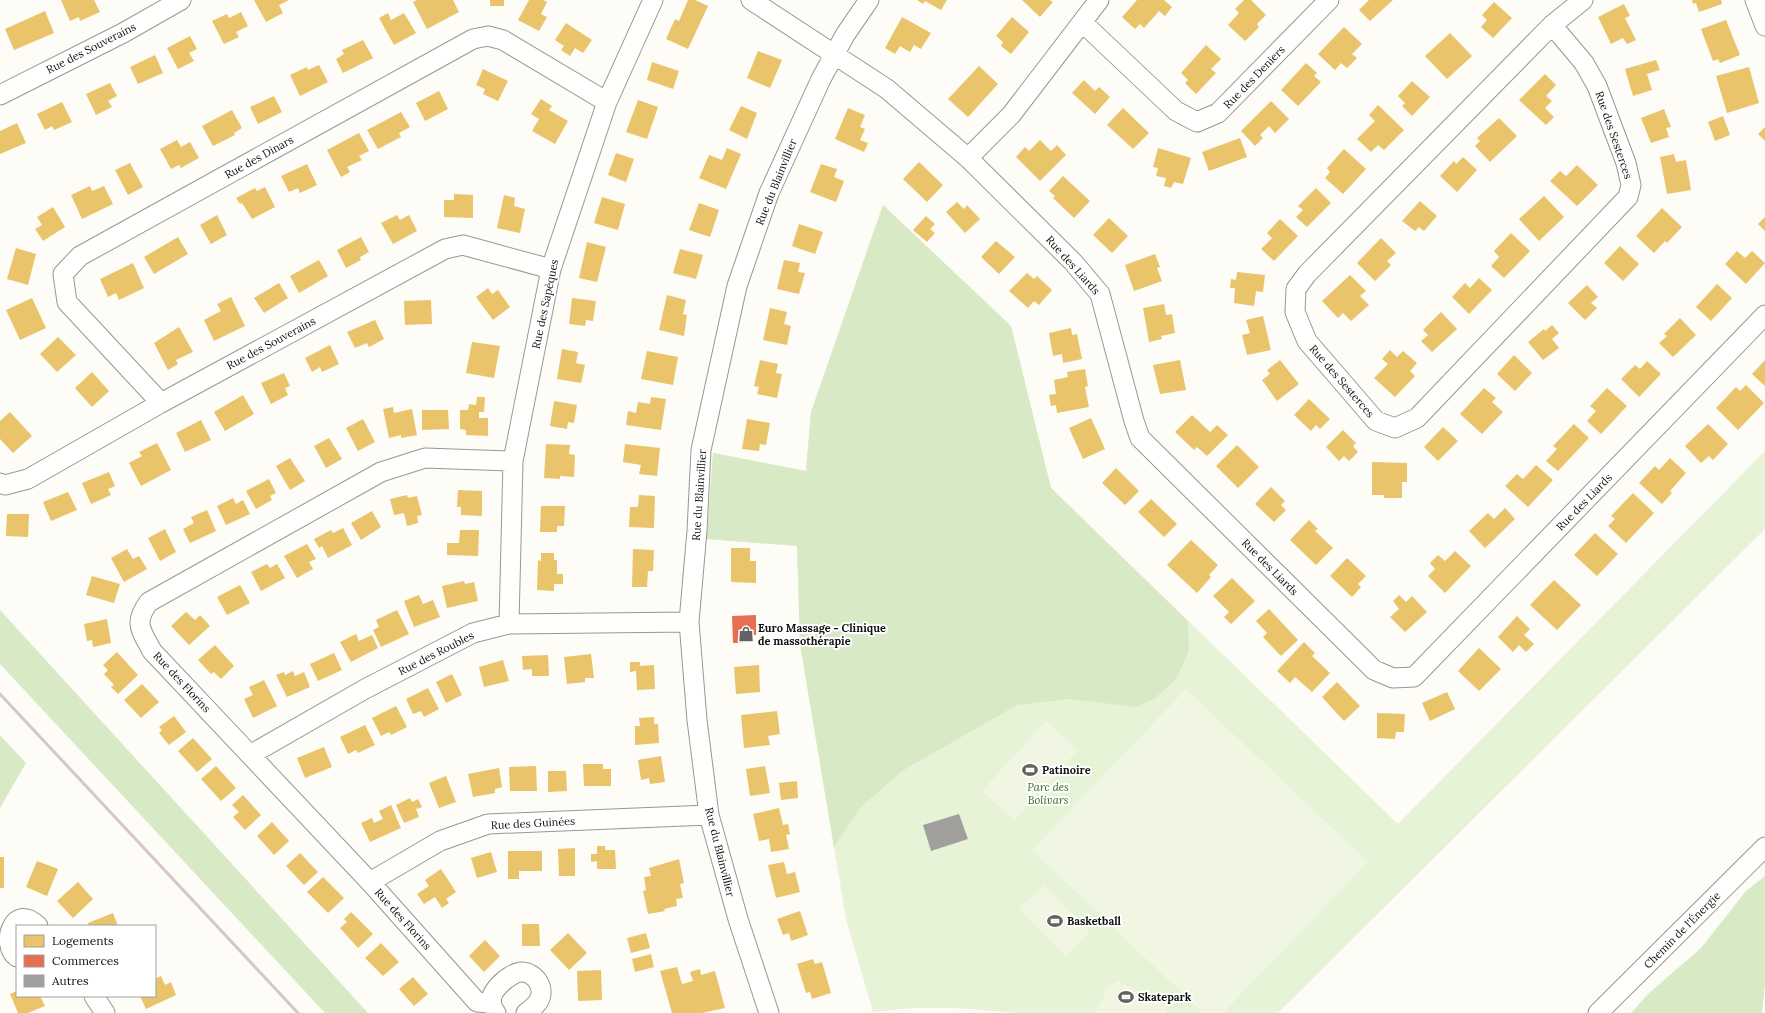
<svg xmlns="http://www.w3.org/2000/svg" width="1765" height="1013" font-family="Lora,serif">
  <rect width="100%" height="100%" fill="#fdfcf7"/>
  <!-- green -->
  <path fill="#e7f3d7" d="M883,205L1011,326L1051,488L1398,824L1765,451V529L1278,1013H1015L958,1008H912L873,1012L846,919L800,644L797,546L707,539L713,453L806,471L811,412Z"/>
  <!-- forest -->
  <path fill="#d8eac5" d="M883,205L1011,326L1051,488L1188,621L1189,651L1176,679L1154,699L1136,707L1069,699L1017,705L902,771L861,807L834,847L800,644L797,546L707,539L713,453L806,471L811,412Z
    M0,610L368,1013H325L0,664Z
    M0,735L26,763L0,808Z
    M1765,876V983L1762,1013H1631L1648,994L1701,948L1746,891Z"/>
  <!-- pitch -->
  <path fill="#f0f6e1" d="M1186,689L1368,862L1223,1013H1203L1032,850Z
    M1046,721L1078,750L1014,820L982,791Z
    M1044,885L1090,932L1066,956L1019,909Z
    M1119,981L1167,1007L1166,1013H1096L1108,986Z"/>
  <!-- homes -->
  <path fill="#e9c46a" d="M61,0H94L100,12L80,21L79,17L70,21Z
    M254,0H289L279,5L283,13L266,22Z
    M417,0H453L459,12L427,29L413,2Z
    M490,0H504V6H490Z
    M529,0H543L547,2L541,14L547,17L539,31L518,20Z
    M688,0H695L708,6L688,49L666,39L675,19L679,21Z
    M917,0H947L941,10L925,1L923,4Z
    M1022,0H1050L1053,2L1040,17Z
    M1137,0H1164L1172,7L1165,16L1159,11L1144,28L1140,24L1135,29L1122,17Z
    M1244,0H1251L1266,15L1257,24L1259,27L1245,41L1228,25L1239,13L1235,9Z
    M1369,0H1393L1370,21L1359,10Z
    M1692,0H1721L1722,4L1699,12L1696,3L1693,4Z
    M1494,2L1512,18L1493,38L1481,27L1487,20L1482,15Z
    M1624,4L1630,16L1625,18L1636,40L1627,44L1623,38L1611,44L1598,17Z
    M45,11L54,33L14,50L5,29Z
    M241,12L248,26L236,32L239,37L224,44L212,21L227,14L229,18Z
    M388,13L391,20L404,13L416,33L394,45L379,18Z
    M902,17L931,33L921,49L914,45L910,52L900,46L895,54L885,48Z
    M1012,17L1029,32L1011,54L1001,46L1003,42L996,36Z
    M1726,20L1740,55L1720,63L1718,59L1713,61L1701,29Z
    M566,23L592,40L583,53L575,48L570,56L561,50L564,46L555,40Z
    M1344,27L1362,44L1352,54L1357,58L1347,68L1341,63L1335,70L1318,54Z
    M1450,33L1472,56L1447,79L1425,56Z
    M190,36L197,49L189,53L194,61L178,69L167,48Z
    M363,40L373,58L343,73L336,59L344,54L342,50Z
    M1206,45L1221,59L1211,69L1216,73L1196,94L1185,83L1188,80L1181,73Z
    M758,51L782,60L770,88L747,78Z
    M155,55L163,73L138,84L130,67Z
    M1656,60L1660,70L1647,74L1652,90L1633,96L1625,69Z
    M652,62L679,71L673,89L647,80Z
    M1306,63L1317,73L1314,76L1321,82L1298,106L1281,90Z
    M319,65L328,82L300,96L290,75L307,67L308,70Z
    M979,66L998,84L968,117L948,99Z
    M1749,67L1759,103L1727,113L1716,76Z
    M483,69L508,81L498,101L483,94L485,89L476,85Z
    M1545,74L1556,85L1546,96L1552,101L1545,108L1554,117L1546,125L1519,100Z
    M1084,80L1095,91L1099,87L1110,97L1095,114L1072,93Z
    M1412,81L1430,97L1412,116L1402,106L1405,103L1398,96Z
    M110,83L117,96L108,101L112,107L96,115L86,94Z
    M439,91L448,109L425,121L416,103Z
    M274,96L282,112L258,124L250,107Z
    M541,99L552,106L549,110L568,121L555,144L532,131L539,119L531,114Z
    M638,100L658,107L647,139L626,132Z
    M1271,101L1289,119L1275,133L1269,126L1260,135L1263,138L1255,146L1241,131Z
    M62,102L72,122L54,130L52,126L45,130L37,114Z
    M1378,105L1404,130L1384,150L1378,145L1371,152L1357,139L1375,121L1369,115Z
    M741,106L757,113L747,139L729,130Z
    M848,108L865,115L860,127L865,129L860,140L868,143L864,152L835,139Z
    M1123,108L1149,133L1133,149L1107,125Z
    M1664,109L1671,127L1666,128L1669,137L1651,143L1641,118Z
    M232,110L242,128L234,133L235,135L213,146L202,126Z
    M401,112L410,127L399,133L401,137L378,149L367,130Z
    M1723,116L1730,135L1715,141L1708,122Z
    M1499,118L1517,136L1490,162L1475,146L1480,141L1477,138Z
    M17,123L26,143L0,154V131Z
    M1765,127V141L1758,134Z
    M359,133L369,151L359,156L362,160L347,167L350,172L341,177L327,150Z
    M1240,138L1247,157L1209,171L1202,152Z
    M177,140L181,147L190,142L199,158L181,168L179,165L171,169L160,149Z
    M1040,140L1051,151L1057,145L1066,155L1040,181L1016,157L1025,147L1029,151Z
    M727,148L741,154L726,189L699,178L709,155L722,160Z
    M1158,148L1191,158L1183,184L1174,182L1171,188L1164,186L1166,178L1156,176L1158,168L1153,167Z
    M1344,149L1366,169L1343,194L1325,178L1330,172L1327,168Z
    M616,153L634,159L626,182L608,175Z
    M1674,154L1676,162L1686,160L1691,190L1667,194L1660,157Z
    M1463,157L1477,170L1457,192L1440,176L1454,161L1456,164Z
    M919,162L943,185L927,202L903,179Z
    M130,163L143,187L128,195L115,170Z
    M307,164L317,185L300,193L298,188L289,192L281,176Z
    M821,164L837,169L834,177L844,181L836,202L810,192Z
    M1577,165L1598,185L1577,206L1550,181L1560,171L1566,176Z
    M1063,176L1090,201L1074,218L1053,198L1055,196L1049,191Z
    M90,186L92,191L104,186L113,204L82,219L71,195Z
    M265,187L275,207L252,219L242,203L240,204L236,198L255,188L257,191Z
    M1316,188L1331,203L1307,227L1296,217L1303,210L1298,206Z
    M454,194L473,195V218L444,217V200H454Z
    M504,195L515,198L514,206L525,209L520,233L497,228Z
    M1544,196L1564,217L1539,241L1519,219Z
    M602,197L625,204L618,230L594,223Z
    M1420,201L1437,216L1424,231L1419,227L1415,231L1402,221Z
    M957,202L964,209L967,205L980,219L965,233L946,212Z
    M699,203L719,210L710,237L689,230Z
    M53,207L65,227L43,241L35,229L42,225L37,217Z
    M1662,208L1682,227L1667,243L1665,241L1654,253L1636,236Z
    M217,215L227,235L211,244L200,225Z
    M397,215L400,220L409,215L417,231L393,244L381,223Z
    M926,216L935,224L930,229L935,233L927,242L913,230Z
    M1765,217V231L1758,224Z
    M1109,218L1128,236L1112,253L1093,235Z
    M1280,219L1298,236L1274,261L1261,249L1272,238L1267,233Z
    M799,224L823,232L815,254L792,246Z
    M1511,233L1530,251L1504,278L1491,266L1499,257L1494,251Z
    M178,237L188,254L154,274L144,257Z
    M361,237L369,252L360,257L361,260L346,268L337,250Z
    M1381,238L1396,253L1387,261L1391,265L1375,281L1357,263Z
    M996,241L1015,257L999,274L981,257Z
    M587,242L606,247L597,282L579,278Z
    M1620,246L1639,264L1623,281L1604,263Z
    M16,248L36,254L28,285L7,279Z
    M680,249L703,255L696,279L673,273Z
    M1737,251L1745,258L1752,251L1765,263L1746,284L1725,264Z
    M1155,254L1160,267L1157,268L1162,281L1134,291L1125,265Z
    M319,260L328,276L299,293L290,276Z
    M784,260L800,263L798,272L805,273L799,294L777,289Z
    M133,263L144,288L119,300L116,293L108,297L100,279Z
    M1237,272L1265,275L1263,292L1256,291L1254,306L1234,303L1235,288H1230L1231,279L1236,280Z
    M1027,273L1034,279L1037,276L1052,290L1039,305L1034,301L1028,308L1009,291Z
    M1350,275L1366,291L1360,296L1369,305L1351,321L1343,313L1338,318L1322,301Z
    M1479,278L1492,290L1469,314L1452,297L1465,283L1470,288Z
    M279,283L288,298L264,313L254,298Z
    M1717,284L1732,298L1711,321L1696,307Z
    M1587,285L1598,297L1591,303L1597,308L1585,320L1568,303Z
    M488,288L492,294L498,290L510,307L493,320L476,297Z
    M667,295L686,300L683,314L687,315L684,336L659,330Z
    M231,297L245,326L214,341L204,320L221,311L217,304Z
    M32,298L46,328L20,340L6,310Z
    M572,298L596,301L593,321L586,320L585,326L569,324Z
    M431,300L432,324L405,325L404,301Z
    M1164,304L1166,315L1172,314L1175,333L1161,336L1162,339L1149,342L1143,308Z
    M770,308L787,312L784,324L791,326L787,345L763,340Z
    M1441,312L1457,329L1432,352L1421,341L1428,335L1423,330Z
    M1263,316L1271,350L1247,355L1242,335L1250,333L1246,320Z
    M1680,318L1696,335L1673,357L1659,343L1667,336L1664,334Z
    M375,320L384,339L369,347L367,343L355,348L347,332Z
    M1552,325L1559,333L1552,339L1559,348L1543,360L1528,342L1544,329L1545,331Z
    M179,327L193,352L176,360L178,364L168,370L154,343Z
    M1071,328L1072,335L1077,334L1082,359L1063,363L1062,354L1053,356L1049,333Z
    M58,337L76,355L57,372L40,354Z
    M472,342L500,346L494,378L466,373Z
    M330,345L339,364L322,372L320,367L312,372L305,358Z
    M562,349L578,352L576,363L585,365L581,383L557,379Z
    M1390,350L1397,357L1403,351L1417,363L1410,371L1415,376L1395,397L1374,378L1388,364L1382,359Z
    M647,351L678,357L673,385L641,379Z
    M1514,355L1532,373L1515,391L1497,374Z
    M760,360L778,364L776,373L782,374L777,398L757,394L759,387L754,386Z
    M1180,360L1186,390L1160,394L1153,365Z
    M1280,360L1299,384L1277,401L1262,380L1270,374L1267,370Z
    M1765,360V386L1752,374Z
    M1647,361L1661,374L1639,397L1621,379L1635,365L1640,369Z
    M1085,369L1088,386L1085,387L1089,407L1057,413L1056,405L1051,406L1049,395L1056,394L1054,380L1068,377L1067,372Z
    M92,372L109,391L92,407L75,388Z
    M284,373L290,386L285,388L288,395L271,404L261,383Z
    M1746,385L1764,403L1738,430L1716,408L1736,387L1740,391Z
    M1484,388L1496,398L1492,402L1503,412L1482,434L1460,414Z
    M1607,388L1627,406L1601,434L1587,421L1596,411L1590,406Z
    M243,395L254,414L225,431L214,412Z
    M477,397H485L484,412H479V418H488V436L466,435V430L460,429V410H468L469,404L476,405Z
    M651,397L666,399L661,430L626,425L628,411L636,413L638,402L650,404Z
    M1309,399L1330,419L1320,429L1316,425L1311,431L1294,415Z
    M554,401L577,405L574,423L568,422L567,429L550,426Z
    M393,407L394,413L412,409L417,435L401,438V435L389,438L383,409Z
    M422,410H448L449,429L422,430Z
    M10,412L32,436L13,453L0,439V421Z
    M1192,415L1210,432L1217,425L1228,435L1207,456L1197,447L1194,450L1175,432Z
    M1091,418L1105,449L1083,459L1069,428Z
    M363,419L375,442L358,451L346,428Z
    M747,419L770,423L766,445L760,444L759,451L742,449Z
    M201,420L211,440L185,452L176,433Z
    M1574,424L1589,438L1558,471L1546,461L1557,449L1553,446Z
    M1708,424L1728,444L1713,460L1709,456L1701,463L1685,446Z
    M1443,427L1458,441L1438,461L1424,447Z
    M1343,430L1356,443L1353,446L1358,452L1349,461L1344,456L1339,461L1326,447Z
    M329,438L342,459L326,468L314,446Z
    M157,443L171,470L141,486L129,463L142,456L139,452Z
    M546,444L570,445L569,454L575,455L574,477L560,476V479L544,478Z
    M625,444L660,448L657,476L639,474L641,465L623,462Z
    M1237,445L1259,467L1238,488L1216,466Z
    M290,458L305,481L290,490L276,466Z
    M1670,458L1686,473L1670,491L1672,493L1662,504L1639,483L1655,466L1659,470Z
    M1372,462L1407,463V482H1402V498H1384V495H1372Z
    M1536,465L1553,480L1528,507L1505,486L1517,474L1523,479Z
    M1116,468L1139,491L1125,505L1102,483Z
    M109,472L115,486L108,489L111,495L91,504L82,483Z
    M269,479L276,493L270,496L272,500L256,509L246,491Z
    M1271,487L1285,501L1281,505L1286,510L1274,522L1255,504Z
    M458,490L482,491V516L461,515V507H457Z
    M68,492L77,510L51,521L43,502Z
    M1633,493L1654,513L1626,543L1608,526L1615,519L1611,516Z
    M407,495L408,498L417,496L422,515L417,516L418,523L407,526L404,513L394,515L390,499Z
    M639,495L655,496L654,528L629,527L630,507H638Z
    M233,498L236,504L243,500L250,514L226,525L217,506Z
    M1151,499L1177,524L1164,537L1138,512Z
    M541,506H565L564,526H557V532H540Z
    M1505,508L1515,519L1485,548L1469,531L1488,513L1494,519Z
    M207,510L216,531L190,543L183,529L194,523L191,517Z
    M372,511L381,527L361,540L351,523Z
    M7,514H29L28,537L6,536Z
    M1309,520L1318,529L1315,531L1333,548L1316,565L1290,540Z
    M343,528L352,545L328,558L322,546L319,548L314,539L331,530L333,533Z
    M165,529L176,552L160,561L148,538Z
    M460,530H479L478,556L447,555V543H459Z
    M1595,533L1618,554L1597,576L1574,555Z
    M1191,540L1218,565L1209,575L1211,577L1197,593L1167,565Z
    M307,544L316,559L309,562L313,569L297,578L284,556Z
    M731,548H750V561H756V583L731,582Z
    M127,549L133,559L139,556L147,569L124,582L111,558Z
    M633,549L654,550L653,571H648L647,587H632Z
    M1455,551L1471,566L1445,593L1428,576L1435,569L1430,563L1438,555L1445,561Z
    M541,553H554V560H557V574H563V584H554V591L537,590L538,560L541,561Z
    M1347,558L1366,576L1358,584L1361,587L1352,597L1330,576Z
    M267,564L270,568L277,564L285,578L261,591L251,572Z
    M92,576L120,584L114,603L86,595Z
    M1232,578L1255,601L1231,624L1224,617L1229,612L1213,596Z
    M1554,580L1581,605L1557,630L1530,605Z
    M464,581L465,584L474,582L478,601L447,608L442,586Z
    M240,585L250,603L227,615L217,597Z
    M419,595L423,604L433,600L440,617L414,627L404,601Z
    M1399,595L1406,602L1412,596L1427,612L1405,632L1390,617L1399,609L1393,601Z
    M1269,609L1298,640L1281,656L1263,637L1267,633L1256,621Z
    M397,610L409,634L381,647L373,630L379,627L376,620Z
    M186,612L195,620L200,615L210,626L189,645L171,626Z
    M1517,616L1530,629L1524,635L1534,644L1526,652L1519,645L1513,652L1498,637Z
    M107,619L111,643L93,647L92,640L87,641L84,624Z
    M356,634L359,641L372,635L378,648L351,662L340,642Z
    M1304,642L1315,653L1312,656L1330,673L1312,692L1295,677L1290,683L1277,671Z
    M215,645L234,666L221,679L214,672L211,674L198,660Z
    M1479,648L1501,669L1479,691L1458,671Z
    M117,652L138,675L118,694L111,687L114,685L104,674L108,670L103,665Z
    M334,653L342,670L318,681L310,664Z
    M591,654L594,678H585V682L567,684L564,657Z
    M548,655L549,676H532V669L523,670L522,656Z
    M503,660L509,681L484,687L479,667Z
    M630,662H640V666L654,665L655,689L637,690L636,671L630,672Z
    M759,665L760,692L736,694L734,667Z
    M293,671L295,676L304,672L310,687L287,697L276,675L284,672L285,675Z
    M452,674L462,695L446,703L436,682Z
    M264,680L277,706L253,718L244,699L253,695L249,687Z
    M1337,682L1360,706L1344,721L1322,697Z
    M142,684L159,702L141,718L124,700Z
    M428,688L439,709L424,717L421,711L413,714L406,699Z
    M1447,692L1455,709L1430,721L1422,703Z
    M396,706L407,727L391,735L389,732L381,736L372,718Z
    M777,711L780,734L768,736L770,745L744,748L741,715Z
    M1377,713L1405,714L1404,732H1396L1395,739L1377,738Z
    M174,716L186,732L169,745L159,733L162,730L159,727Z
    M654,717V724H658L659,743L635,745V726H640L639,718Z
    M365,725L375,745L358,753L356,750L348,754L340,737Z
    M193,738L212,759L197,772L178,751Z
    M324,747L332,767L305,778L297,758Z
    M661,756L665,782L650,784L649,778L641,780L638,760Z
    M583,764H603V769H611V786H584Z
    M216,766L236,788L221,801L201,779Z
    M536,766L537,791H510L509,767Z
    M765,766L770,793L750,796L746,769Z
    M499,768L502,787L495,789V793L473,797L468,774Z
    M548,771H566L567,791L548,792Z
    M446,776L456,802L439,808L429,783Z
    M797,781L798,798L781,800L779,783Z
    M243,795L261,815L245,830L233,817L239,812L232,805Z
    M410,798L412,802L418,799L422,807L416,809L419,817L404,823L396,805Z
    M391,805L401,828L370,842L361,823L372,818L374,823L383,819L379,811Z
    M779,808L783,825L788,824L790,834L786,835L789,849L771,852L769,839L759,841L753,814Z
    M272,822L289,841L274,855L257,836Z
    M597,846H605V850H615L616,869H597V861L591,862V854H597Z
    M575,848V876H559L558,849Z
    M508,851H542V871H519V879H508Z
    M491,852L497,872L477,878L471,858Z
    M300,853L318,872L304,885L286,866Z
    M0,857H4V888H0Z
    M679,859L684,883L680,884L683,898L676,899L677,906L664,909L665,911L648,914L643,891L646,890L644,877L651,876L649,868Z
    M37,861L58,869L47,896L26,887Z
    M784,862L787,874L795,872L800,892L776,898L768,865Z
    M441,869L456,892L446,899L449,903L442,908L435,897L424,904L417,894L429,886L425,880Z
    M323,877L344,898L328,913L307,892Z
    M78,882L93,899L73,918L57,901Z
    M800,911L808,935L791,941L789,933L783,935L777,919Z
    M351,912L373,934L358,948L340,928L347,922L344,919Z
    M113,913L118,926H89L88,923Z
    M522,924H539L540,946H522Z
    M568,933L587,953L569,970L550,950Z
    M646,933L650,948L631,953L627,938Z
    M485,940L500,956L484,972L469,956Z
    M381,943L399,962L383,976L365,958Z
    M651,954L654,967L635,972L632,959Z
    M813,959L815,964L822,962L831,993L812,999L810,992L806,993L797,964Z
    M677,967L682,984L693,981L690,972L700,969L701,975L715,971L725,1008L702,1013H672L660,971Z
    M601,970L602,1000L578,1001L577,971Z
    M161,976L165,985L171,982L176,995L146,1009L140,996H155V979Z
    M413,977L428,994L414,1006L399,989Z
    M17,991V996H40L45,1006L28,1013H18L10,994Z"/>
  <!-- shops -->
  <path fill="#e76f51" d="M756,615V635H743V643H733L732,616Z"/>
  <!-- building -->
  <path fill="#a19f9c" d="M959,814L968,839L931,851L923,825Z"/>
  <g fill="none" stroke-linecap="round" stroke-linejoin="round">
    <defs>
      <path id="minor" d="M751,0L887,89L968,158L1073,262L1100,294L1134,421L1140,438L1374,670L1393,678L1414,677L1765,315
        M1755,0L1765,26
        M1082,22L1176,111L1197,122L1218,113L1329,0
        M1552,25L1584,63L1597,86L1626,163L1631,185L1628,197L1417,418L1395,428L1376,421L1307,341L1295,312L1296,289L1307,274L1552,25L1583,0
        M0,95L123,33L181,0
        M968,158L1011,115L1099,0
        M161,403L67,302L63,274L80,256L473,39L488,36L503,40L607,102
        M0,483L5,485L28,479L161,403L445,249L463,245L551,269
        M509,624L513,461L551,269L607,102L653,0
        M250,755L365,689L473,633L509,624L689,622
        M370,882L440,841L488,824L709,815
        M17,957C0,945 13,901 38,926
        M94,996L105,1013
        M491,1003L477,1002L370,882L152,651C141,630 133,623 149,602L381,472L425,458L513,461
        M496,1013C485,999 495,988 506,979C511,976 514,973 520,972C535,971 547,989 538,1002C535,1006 530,1010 526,1013
        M769,1013L738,919L709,815L697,720L689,622L697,531L701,450L737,286L769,193L821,79L845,35L869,0
        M1598,1013L1765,847"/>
    </defs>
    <!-- minor casing -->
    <use href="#minor" stroke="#979795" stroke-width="21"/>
    <!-- minor -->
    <use href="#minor" stroke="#fffffe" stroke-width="19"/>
    <!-- rail -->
    <path stroke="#d9c6c7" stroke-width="3" d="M0,694L298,1013"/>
  </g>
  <!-- icons -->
  <defs>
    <symbol id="shop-bare" viewBox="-9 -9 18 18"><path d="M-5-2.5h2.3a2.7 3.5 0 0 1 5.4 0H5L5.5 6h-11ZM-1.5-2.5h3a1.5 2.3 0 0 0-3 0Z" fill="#646362" stroke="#fff" stroke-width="2.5" paint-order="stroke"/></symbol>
    <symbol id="stadium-bare" viewBox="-9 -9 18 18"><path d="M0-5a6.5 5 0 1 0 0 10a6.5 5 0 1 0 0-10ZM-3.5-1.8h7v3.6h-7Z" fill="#646362" stroke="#fff" stroke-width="2.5" paint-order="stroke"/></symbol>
  </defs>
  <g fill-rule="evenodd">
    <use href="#shop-bare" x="735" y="623" width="22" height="22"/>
    <use href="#stadium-bare" x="1019" y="759" width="22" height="22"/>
    <use href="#stadium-bare" x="1044" y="910" width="22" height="22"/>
    <use href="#stadium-bare" x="1115" y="986" width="22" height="22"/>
  </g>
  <g text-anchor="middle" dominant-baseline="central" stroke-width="4" stroke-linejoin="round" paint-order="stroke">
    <!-- street labels -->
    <g font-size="11" fill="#111" stroke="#fff">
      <text transform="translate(91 48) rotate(-27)">Rue des Souverains</text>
      <text transform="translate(1254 77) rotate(-46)">Rue des Deniers</text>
      <text transform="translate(1614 135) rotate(71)">Rue des Sesterces</text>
      <text transform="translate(259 157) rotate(-29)">Rue des Dinars</text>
      <text transform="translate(776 182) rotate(-68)">Rue du Blainvillier</text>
      <text transform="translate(1073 265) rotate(48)">Rue des Liards</text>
      <text transform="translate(545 304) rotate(-78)">Rue des Sapèques</text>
      <text transform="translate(271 343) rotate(-28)">Rue des Souverains</text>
      <text transform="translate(1342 381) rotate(49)">Rue des Sesterces</text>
      <text transform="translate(699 495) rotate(-86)">Rue du Blainvillier</text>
      <text transform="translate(1584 502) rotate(-46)">Rue des Liards</text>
      <text transform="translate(1270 567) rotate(45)">Rue des Liards</text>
      <text transform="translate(436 653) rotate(-27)">Rue des Roubles</text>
      <text transform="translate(182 682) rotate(47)">Rue des Florins</text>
      <text transform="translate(533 823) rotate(-3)">Rue des Guinées</text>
      <text transform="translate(720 852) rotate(76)">Rue du Blainvillier</text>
      <text transform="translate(403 919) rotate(48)">Rue des Florins</text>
      <text transform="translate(1682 930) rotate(-45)">Chemin de l'Énergie</text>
    </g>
    <!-- poi labels -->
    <g font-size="11" font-weight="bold" fill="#111" stroke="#fff" text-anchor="start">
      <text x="758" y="628">Euro Massage - Clinique<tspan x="758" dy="13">de massothérapie</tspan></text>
      <text x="1042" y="770">Patinoire</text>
      <text x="1067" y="921">Basketball</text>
      <text x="1138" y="997">Skatepark</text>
    </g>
    <!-- park labels -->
    <g font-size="11" font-style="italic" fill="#2f6b1f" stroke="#fff">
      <text x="1048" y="787">Parc des<tspan x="1048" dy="13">Bolivars</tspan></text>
    </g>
  </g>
  <!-- legend -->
  <rect x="16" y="925" width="140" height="72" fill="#ffffff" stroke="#a0a0a0"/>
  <rect x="24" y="935" width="20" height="12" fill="#e9c46a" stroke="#a0a0a0"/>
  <text x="52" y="945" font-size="12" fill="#111111">Logements</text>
  <rect x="24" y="955" width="20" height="12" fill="#e76f51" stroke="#a0a0a0"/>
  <text x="52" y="965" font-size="12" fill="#111111">Commerces</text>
  <rect x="24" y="975" width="20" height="12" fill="#a19f9c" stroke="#a0a0a0"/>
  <text x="52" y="985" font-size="12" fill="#111111">Autres</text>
</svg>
